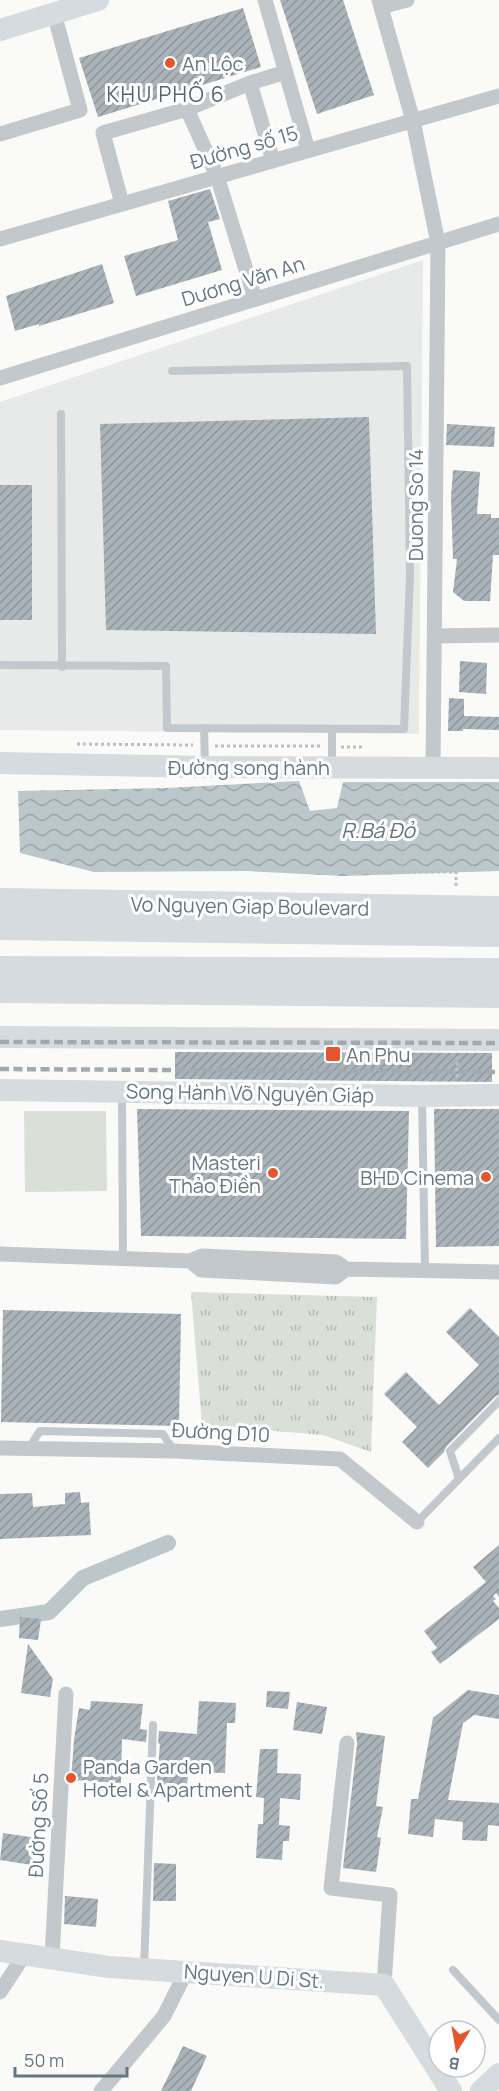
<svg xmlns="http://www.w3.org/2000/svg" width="499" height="2091" font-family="Manrope,sans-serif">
  <defs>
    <pattern id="park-tufts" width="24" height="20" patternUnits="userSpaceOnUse" patternTransform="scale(1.5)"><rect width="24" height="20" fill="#dadfd7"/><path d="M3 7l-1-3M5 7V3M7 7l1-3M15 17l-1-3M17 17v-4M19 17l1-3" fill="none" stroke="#b4b9b4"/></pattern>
    <pattern id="water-waves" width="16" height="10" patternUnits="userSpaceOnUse" patternTransform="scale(1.5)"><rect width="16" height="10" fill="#bbc7cb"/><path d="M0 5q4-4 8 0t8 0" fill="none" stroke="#9ca6aa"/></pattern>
    <pattern id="building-hatch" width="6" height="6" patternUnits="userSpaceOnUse" patternTransform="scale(1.5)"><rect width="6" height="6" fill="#aab3b9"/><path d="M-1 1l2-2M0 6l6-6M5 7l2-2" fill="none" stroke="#8e969c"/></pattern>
  </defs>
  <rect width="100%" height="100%" fill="#fafaf8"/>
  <!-- built -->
  <path fill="#e8e9e9" d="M423,260L419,734L0,730V402Z"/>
  <!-- park -->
  <path fill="url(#park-tufts)" d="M191,1292L377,1297L371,1452L323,1435L202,1425Z"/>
  <!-- pitch -->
  <path fill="#dadfd7" d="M24,1111H106L107,1191L25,1192Z"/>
  <!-- water -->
  <path fill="url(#water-waves)" d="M299,781L310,811L337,808L343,782H499V871L343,876L246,871L94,872L20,853L18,791L166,788Z"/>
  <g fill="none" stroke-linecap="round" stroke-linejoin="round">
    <!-- canal -->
    <path stroke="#bbc7cb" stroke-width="16" d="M0,1619L49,1612L83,1578L168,1543"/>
  </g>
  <!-- building -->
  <path fill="url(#building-hatch)" d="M280,0H343L374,95L317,114Z
    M243,8L261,67L98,117L79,58Z
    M210,189L220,219L208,222L222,270L136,296L124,256L178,240L168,201Z
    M102,264L114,303L39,326V324L15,331L6,296Z
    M369,417L376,634L106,630L100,424Z
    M447,424L495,427L494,447L446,445Z
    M453,470L480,472L477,514H491V518H499V555H493L490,601H464L453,592L457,559H453L451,498Z
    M0,485H32V620H0Z
    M460,661L487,663L486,694L459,692Z
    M449,698L464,699V716L499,717V730L463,729V731H448Z
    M175,1052L492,1053V1082L175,1079Z
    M137,1109L409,1111L406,1239L141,1236Z
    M434,1109H499V1246L436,1247Z
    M470,1308L499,1337V1395L495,1397L446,1447L444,1452L428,1468L402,1442L417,1427L384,1394L406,1372L439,1405L479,1365L446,1332Z
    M3,1310L181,1314L179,1426L1,1422Z
    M80,1492L81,1503L89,1502L91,1535L0,1539V1494L32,1493L33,1507L65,1504V1493Z
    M499,1545V1597L496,1593L493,1596L496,1599L493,1601L499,1608V1619L440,1664L431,1652L437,1648L424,1631L486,1582L473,1567Z
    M20,1617L41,1619L38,1640L19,1638Z
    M28,1644L53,1679L50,1697L21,1693Z
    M468,1690L499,1695V1719L474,1715L463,1723L448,1800L499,1803V1826L488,1825L487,1841L462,1840L463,1822L435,1819L433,1837L408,1834L411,1799H418L433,1718Z
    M267,1691L290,1692L288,1709L266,1707Z
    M91,1701L143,1704L140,1729L147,1730L146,1742L122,1739L121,1783L71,1780L74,1740L79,1708L90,1710Z
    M199,1701L236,1703L235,1723H227L225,1773L189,1772L185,1795L156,1793L160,1744L158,1743L159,1731L197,1734Z
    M297,1702L327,1707L322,1734L293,1730Z
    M356,1732L385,1736L376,1806L383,1807L377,1837L381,1838L376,1872L343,1868L357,1744Z
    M260,1749H278L277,1773L301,1774L300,1800L280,1798L279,1825L290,1826L289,1841H283L282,1860L256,1858L258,1824H263L264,1798L256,1797Z
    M3,1833L36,1838L32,1865L0,1860Z
    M154,1863L176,1864V1901H153Z
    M65,1896L98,1899L96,1927L64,1924Z
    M183,2046L207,2056L191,2091H161Z"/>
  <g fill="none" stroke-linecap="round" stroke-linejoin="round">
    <!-- path -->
    <path stroke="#bbbfc2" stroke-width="3" stroke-dasharray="3 3" stroke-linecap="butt" d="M77,744L193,745
      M215,746H322
      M341,747H364
      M402,787V872H456V888
      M353,872H402
      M457,1077V1057"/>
    <!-- lane -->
    <path stroke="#c3c8cc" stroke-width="8" d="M61,414L62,667
      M0,665L166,666L167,728L404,729L410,575L407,366L172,371
      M204,728L205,766
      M332,729V766
      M122,1093L123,1259
      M422,1098L425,1271
      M29,1448L40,1431L163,1434L174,1451
      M459,1479L450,1451L499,1401
      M417,1522L499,1438
      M144,1968L153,1725
      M453,1970L499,2020"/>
    <!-- street -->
    <path stroke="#c3c8cc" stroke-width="15" d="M265,0L308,150
      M379,0L413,121L438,243L433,768
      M381,7L407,0
      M187,109L217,176L255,299
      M0,134L80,110L54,13
      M273,161L250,83L286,72
      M122,204L103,133L187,109L250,83
      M0,239L499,96
      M0,378L499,224
      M435,636L499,635
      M0,1254L190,1261L202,1256L336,1262L346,1269L336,1277L201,1270L190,1261
      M346,1269L499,1272
      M0,1448L174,1451L340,1459L417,1522
      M347,1743L331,1888L390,1895L384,1985
      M52,1958L66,1694
      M0,1992L25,1954
      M101,2091L164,2016L186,1972"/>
    <!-- secondary -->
    <path stroke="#d6dbdf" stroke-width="22" d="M0,30L98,0
      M0,763L205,767L499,768
      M0,1037L499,1040
      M0,1090L422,1096L499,1095
      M0,1951L109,1967L384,1985L451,2091
      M481,2091L499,2074"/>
    <!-- highway -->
    <path stroke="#d6dbdf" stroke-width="28" d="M0,902L499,910
      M0,926L499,933
      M0,970L499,972
      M0,989L499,994"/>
    <!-- rail -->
    <path stroke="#a2aab0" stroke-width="4.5" stroke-dasharray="9 4.5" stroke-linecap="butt" d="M0,1042L499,1043
      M0,1069L499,1072"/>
  </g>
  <!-- markers -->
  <g fill="#e4572e" stroke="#fff" stroke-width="2">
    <circle cx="170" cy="63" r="6"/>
    <rect x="325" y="1046" width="16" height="16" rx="3"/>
    <circle cx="273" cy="1173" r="6"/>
    <circle cx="486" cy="1177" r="6"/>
    <circle cx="71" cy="1778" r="6"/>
  </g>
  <g text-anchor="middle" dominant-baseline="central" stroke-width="6" stroke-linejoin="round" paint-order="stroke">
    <!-- poi labels -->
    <g font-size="20" fill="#657683" stroke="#fff" text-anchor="start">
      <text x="182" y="63">An Lộc</text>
      <text x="346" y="1054">An Phu</text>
      <text x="261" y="1162" text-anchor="end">Masteri<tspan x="261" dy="23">Thảo Điền</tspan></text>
      <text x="474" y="1177" text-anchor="end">BHD Cinema</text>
      <text x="83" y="1766">Panda Garden<tspan x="83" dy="23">Hotel &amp; Apartment</tspan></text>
    </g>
    <!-- street labels -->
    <g font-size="20" fill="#657683" stroke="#fff">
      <text transform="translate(244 147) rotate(-16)">Đường số 15</text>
      <text transform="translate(243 281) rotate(-17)">Dương Văn An</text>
      <text transform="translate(415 505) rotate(-90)">Duong So 14</text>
      <text x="249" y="767">Đường song hành</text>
      <text transform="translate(250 906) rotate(1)">Vo Nguyen Giap Boulevard</text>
      <text transform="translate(250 1093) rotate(1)">Song Hành Võ Nguyên Giáp</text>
      <text transform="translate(221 1432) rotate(3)">Đường D10</text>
      <text transform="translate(38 1825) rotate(-87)">Đường Số 5</text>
      <text transform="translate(254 1976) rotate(4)">Nguyen U Di St.</text>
    </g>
    <!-- neighbourhood labels -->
    <g font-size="21" letter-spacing="1.5" fill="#57646e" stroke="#fff">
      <text x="166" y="94">KHU PHỐ 6</text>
    </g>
    <!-- water labels -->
    <g font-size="21" font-style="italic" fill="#60757c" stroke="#fff">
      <text x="378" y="830">R.Bá Đỏ</text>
    </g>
  </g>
  <!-- north arrow -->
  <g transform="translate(457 2049) rotate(191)"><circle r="28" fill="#ffffff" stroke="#c1c8cd" stroke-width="1.5"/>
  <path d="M0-4.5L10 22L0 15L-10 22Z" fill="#e4572e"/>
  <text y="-9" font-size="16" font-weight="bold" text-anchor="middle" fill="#657683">B</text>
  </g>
  <!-- scale -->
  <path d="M15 2067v9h112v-9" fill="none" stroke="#657683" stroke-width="3"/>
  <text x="24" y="2067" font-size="18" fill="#657683" stroke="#ffffff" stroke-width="4.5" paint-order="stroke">50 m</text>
</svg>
